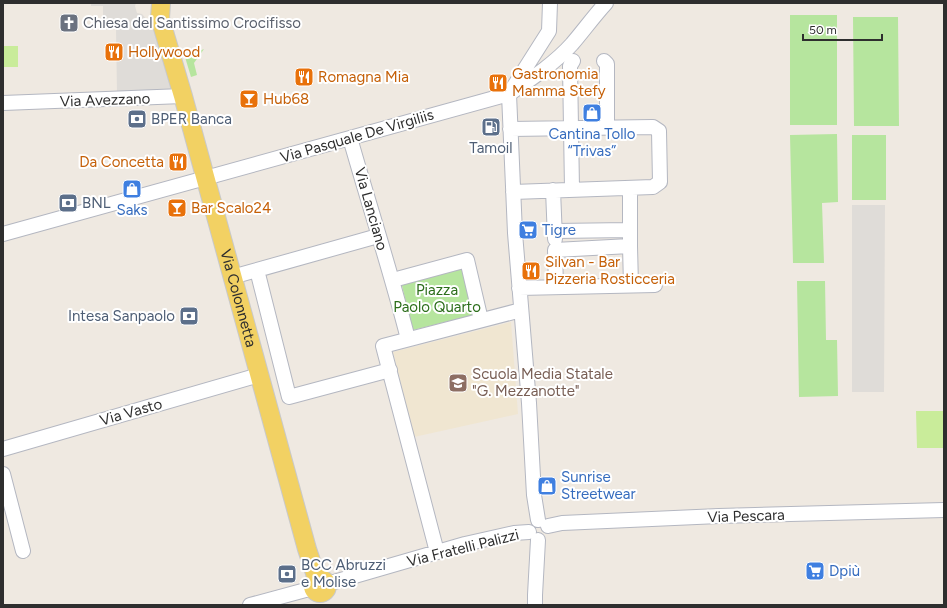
<svg xmlns="http://www.w3.org/2000/svg" width="947" height="608" font-family="Figtree,sans-serif">
  <rect width="100%" height="100%" fill="#efe9e1"/>
  <!-- education -->
  <path fill="#f0e6d1" d="M511,322L518,414L414,437L393,352Z"/>
  <!-- green -->
  <path fill="#b6e59e" d="M790,15H837V125H790Z
    M853,17H898L899,126H854Z
    M204,49L194,63L197,75L191,77L185,57Z
    M837,134L838,202L822,203L824,263H793L790,135Z
    M852,135H886V200H852Z
    M462,268L473,315L413,330L401,282Z
    M797,281H825L826,340H837L838,396L799,397Z"/>
  <!-- pitch -->
  <path fill="#c9ec9a" d="M3,46H18V67H3Z
    M916,411H944V448H917Z"/>
  <!-- plaza -->
  <path fill="#dfdcd8" d="M91,3H136L135,6L137,13L142,14L147,20L153,19L175,89L117,93L116,29H103V6H91Z
    M852,205H885L884,392H852Z"/>
  <g fill="none" stroke-linecap="round" stroke-linejoin="round">
    <defs>
      <path id="minor" d="M604,61L607,64V128
        M3,103L183,96
        M510,129L653,127L659,131L660,182L653,187L513,192
        M350,138C369,205 391,272 408,339
        M572,189L570,66L573,61
        M553,190L555,239
        M555,231L629,230
        M3,234L509,94C531,79 554,64 572,44C584,30 594,16 606,3
        M630,246L631,285
        M257,270L289,397L390,370
        M232,277L378,236
        M393,280L467,260L481,320
        M556,287L555,250L630,246V188
        M519,288L655,285
        M3,449L259,375
        M3,474L23,551
        M538,520L534,495L529,403L515,233L509,94L549,31L550,3
        M548,526L562,523L719,516L944,510
        M437,552L383,346L521,310
        M327,584L465,544L514,533L529,532
        M250,605L313,588
        M535,605V595L538,540"/>
      <g id="major">
        <path id="s1" d="M161,3L160,18L183,96L307,549L317,579"/>
        <circle cx="320" cy="586" r="7"/>
      </g>
    </defs>
    <!-- minor casing -->
    <use href="#minor" stroke="#b4b7c1" stroke-width="16"/>
    <!-- major casing -->
    <use href="#major" stroke="#c9c9c9" stroke-width="20"/>
    <!-- minor -->
    <use href="#minor" stroke="#fff" stroke-width="14"/>
    <!-- major -->
    <use href="#major" stroke="#f2d163" stroke-width="18"/>
  </g>
  <!-- icons -->
  <defs>
    <symbol id="church-square" viewBox="-11 -11 22 22"><rect x="-9" y="-9" width="18" height="18" rx="4" fill="#6b7280" stroke="#fff"/><path d="M-1.2-6h2.4v3.5h3.3v2.4h-3.3V6h-2.4V-.1h-3.3v-2.4h3.3Z" fill="#fff"/></symbol>
    <symbol id="restaurant-square" viewBox="-11 -11 22 22"><rect x="-9" y="-9" width="18" height="18" rx="4" fill="#e8710a" stroke="#fff"/><path d="M-5-6h1v4h1v-4h1v4h1v-4h1v5L-1.5 .5V6h-2V.5L-5-1ZM5-6V6H3V1.5H1.5Q1.5-4 5-6Z" fill="#fff"/></symbol>
    <symbol id="bar-square" viewBox="-11 -11 22 22"><rect x="-9" y="-9" width="18" height="18" rx="4" fill="#e8710a" stroke="#fff"/><path d="M-6-5H6L.8 .8V4.5H3.5V6h-7V4.5H-.8V.8Z" fill="#fff"/></symbol>
    <symbol id="shop-square" viewBox="-11 -11 22 22"><rect x="-9" y="-9" width="18" height="18" rx="4" fill="#3f7fe0" stroke="#fff"/><path d="M-5-2.5h2.3a2.7 3.5 0 0 1 5.4 0H5L5.5 6h-11ZM-1.5-2.5h3a1.5 2.3 0 0 0-3 0Z" fill="#fff"/></symbol>
    <symbol id="bank-square" viewBox="-11 -11 22 22"><rect x="-9" y="-9" width="18" height="18" rx="4" fill="#5c6f8a" stroke="#fff"/><path d="M-6-4H6V4H-6ZM0-2.3a2.3 2.3 0 1 0 0 4.6a2.3 2.3 0 1 0 0-4.6Z" fill="#fff"/></symbol>
    <symbol id="fuel-square" viewBox="-11 -11 22 22"><rect x="-9" y="-9" width="18" height="18" rx="4" fill="#5c6f8a" stroke="#fff"/><path d="M-5.5-6h7V0h2V4h1.3V-2.5L3-4.5l.8-.8L6-3V5H2.5V1h-1V6h-7ZM-4.2-4.7v3.2H.2V-4.7Z" fill="#fff"/></symbol>
    <symbol id="supermarket-square" viewBox="-11 -11 22 22"><rect x="-9" y="-9" width="18" height="18" rx="4" fill="#3f7fe0" stroke="#fff"/><path d="M-6-5.5h2.5l.6 2H6L4.5 2H-2.5L-4.4-4H-6ZM-1.5 3.2a1.3 1.3 0 1 0 .1 0ZM3 3.2a1.3 1.3 0 1 0 .1 0Z" fill="#fff"/></symbol>
    <symbol id="school-square" viewBox="-11 -11 22 22"><rect x="-9" y="-9" width="18" height="18" rx="4" fill="#8d6e63" stroke="#fff"/><path d="M0-5L7-2L0 1L-7-2ZM-4 1L0 2.5L4 1V4Q0 6-4 4Z" fill="#fff"/></symbol>
  </defs>
  <g fill-rule="evenodd">
    <use href="#church-square" x="58" y="12" width="22" height="22"/>
    <use href="#restaurant-square" x="103" y="41" width="22" height="22"/>
    <use href="#restaurant-square" x="293" y="66" width="22" height="22"/>
    <use href="#restaurant-square" x="487" y="72" width="22" height="22"/>
    <use href="#bar-square" x="238" y="88" width="22" height="22"/>
    <use href="#shop-square" x="581" y="102" width="22" height="22"/>
    <use href="#bank-square" x="126" y="108" width="22" height="22"/>
    <use href="#fuel-square" x="480" y="116" width="22" height="22"/>
    <use href="#restaurant-square" x="167" y="151" width="22" height="22"/>
    <use href="#shop-square" x="121" y="178" width="22" height="22"/>
    <use href="#bank-square" x="57" y="192" width="22" height="22"/>
    <use href="#bar-square" x="166" y="197" width="22" height="22"/>
    <use href="#supermarket-square" x="517" y="219" width="22" height="22"/>
    <use href="#restaurant-square" x="520" y="260" width="22" height="22"/>
    <use href="#bank-square" x="178" y="305" width="22" height="22"/>
    <use href="#school-square" x="447" y="372" width="22" height="22"/>
    <use href="#shop-square" x="536" y="475" width="22" height="22"/>
    <use href="#supermarket-square" x="804" y="560" width="22" height="22"/>
    <use href="#bank-square" x="276" y="563" width="22" height="22"/>
  </g>
  <g text-anchor="middle" dominant-baseline="central" stroke-width="4" stroke-linejoin="round" paint-order="stroke">
    <!-- worship labels -->
    <g font-size="15" fill="#5b616d" stroke="#fff" text-anchor="start">
      <text x="83" y="23">Chiesa del Santissimo Crocifisso</text>
    </g>
    <!-- food labels -->
    <g font-size="15" fill="#c56008" stroke="#fff" text-anchor="start">
      <text x="128" y="52">Hollywood</text>
      <text x="512" y="74">Gastronomia<tspan x="512" dy="17">Mamma Stefy</tspan></text>
      <text x="318" y="77">Romagna Mia</text>
      <text x="263" y="99">Hub68</text>
      <text x="164" y="162" text-anchor="end">Da Concetta</text>
      <text x="191" y="208">Bar Scalo24</text>
      <text x="545" y="262">Silvan - Bar<tspan x="545" dy="17">Pizzeria Rosticceria</tspan></text>
    </g>
    <!-- street labels -->
    <g font-size="15" fill="#2e2e2e" stroke="#fff">
      <text transform="translate(105 100) rotate(-2)">Via Avezzano</text>
      <text transform="translate(357 136) rotate(-16)">Via Pasquale De Virgiliis</text>
      <text transform="translate(371 209) rotate(74)">Via Lanciano</text>
      <text stroke="none"><textPath href="#s1" startOffset="306">Via Colonnetta</textPath></text>
      <text transform="translate(131 412) rotate(-16)">Via Vasto</text>
      <text transform="translate(746 516) rotate(-2)">Via Pescara</text>
      <text transform="translate(463 548) rotate(-14)">Via Fratelli Palizzi</text>
    </g>
    <!-- service labels -->
    <g font-size="15" fill="#4e5e75" stroke="#fff" text-anchor="start">
      <text x="151" y="119">BPER Banca</text>
      <text x="491" y="148" text-anchor="middle">Tamoil</text>
      <text x="82" y="203">BNL</text>
      <text x="175" y="316" text-anchor="end">Intesa Sanpaolo</text>
      <text x="301" y="565">BCC Abruzzi<tspan x="301" dy="17">e Molise</tspan></text>
    </g>
    <!-- shop labels -->
    <g font-size="15" fill="#366cbe" stroke="#fff" text-anchor="start">
      <text x="592" y="134" text-anchor="middle">Cantina Tollo<tspan x="592" dy="17">“Trivas”</tspan></text>
      <text x="132" y="210" text-anchor="middle">Saks</text>
      <text x="542" y="230">Tigre</text>
      <text x="561" y="477">Sunrise<tspan x="561" dy="17">Streetwear</tspan></text>
      <text x="829" y="571">Dpiù</text>
    </g>
    <!-- park labels -->
    <g font-size="15" fill="#2c6e1b" stroke="#fff">
      <text x="437" y="290">Piazza<tspan x="437" dy="17">Paolo Quarto</tspan></text>
    </g>
    <!-- education labels -->
    <g font-size="15" fill="#785e54" stroke="#fff" text-anchor="start">
      <text x="472" y="374">Scuola Media Statale<tspan x="472" dy="17">"G. Mezzanotte"</tspan></text>
    </g>
  </g>
  <!-- border -->
  <rect width="947" height="608" fill="none" stroke="#2e2e2e" stroke-width="8"/>
  <!-- scale -->
  <path d="M803 34v6h79v-6" fill="none" stroke="#2e2e2e" stroke-width="2"/>
  <text x="809" y="34" font-size="12" fill="#2e2e2e" stroke="#ffffff" stroke-width="3" paint-order="stroke">50 m</text>
</svg>
